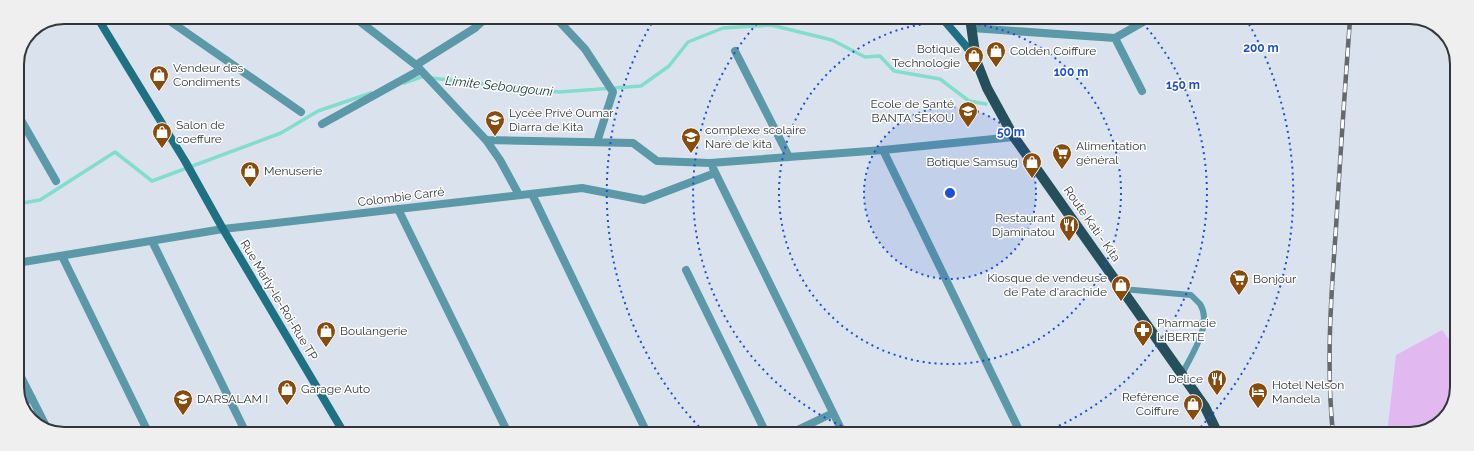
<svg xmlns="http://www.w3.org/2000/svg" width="1474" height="451" font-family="Raleway,sans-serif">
  <rect width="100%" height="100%" fill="#dae3ed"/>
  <!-- green -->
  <path fill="#e2b8f0" d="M1442,330L1456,349L1455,399L1439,424L1410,434H1387L1396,355Z"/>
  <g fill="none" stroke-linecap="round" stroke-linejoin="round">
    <!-- stream -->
    <path stroke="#83ddcf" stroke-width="3.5" d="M431,78L559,92L641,86L669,66L688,42L723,28L771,25L832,40L865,57L880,56L894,71L940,79L969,101L986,104
      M404,83L421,77H425
      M17,204L40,200L115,152L152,181L281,133L318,111L371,93"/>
    <!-- lane -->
    <path stroke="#5b98a8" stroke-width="6" d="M1122,289L1191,295C1194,298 1197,301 1200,304C1213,324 1191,356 1182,374"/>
    <!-- street -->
    <path stroke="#5b98a8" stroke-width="8" d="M164,17L301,112
      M354,17L416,65L486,140L500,160L519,195
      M556,18L585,49L613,92L597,142
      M971,28L1115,38L1150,18
      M1115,38L1142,91
      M735,51L789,157
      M416,65L475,28L486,18
      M17,113L56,181
      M322,124L420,70
      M486,140L633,143L657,161L710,163L883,150L1014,137
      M883,150L1021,434
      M713,168L843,433
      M532,194L647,433
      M398,209L508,433
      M152,241L246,433
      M62,256L148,432
      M17,263L223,229L582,188L644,200L715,173
      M686,270L766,433
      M17,369L48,430
      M22,403L32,398
      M791,433L833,413
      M1310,434L1313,432"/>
    <!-- secondary -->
    <path stroke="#1d7183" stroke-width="8" d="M97,17L185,161L223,229L344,433
      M942,18L966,46L975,60"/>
    <!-- primary -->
    <path stroke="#25505b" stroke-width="10" d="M970,18L976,60L987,88L1014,137L1205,407L1218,434"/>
    <defs>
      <path id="rail" d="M1333,434C1326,365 1331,296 1336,228C1340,158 1345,88 1350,19"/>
    </defs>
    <!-- rail casing -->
    <use href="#rail" stroke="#64696f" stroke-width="4.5"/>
    <!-- rail -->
    <use href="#rail" stroke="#fff" stroke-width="3" stroke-dasharray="9" stroke-linecap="butt"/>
  </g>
  <!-- distance rings -->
  <circle cx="950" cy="193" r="86" fill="#1d4ed8" fill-opacity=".12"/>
  <g fill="none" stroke="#1d4ed8" stroke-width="2" stroke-dasharray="2 4">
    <circle cx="950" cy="193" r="86"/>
    <circle cx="950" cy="193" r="171"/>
    <path d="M858 433A257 257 0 0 1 761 19M1139 19A257 257 0 0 1 1042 433"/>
    <path d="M703 431A343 343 0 0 1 654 19M1246 19A343 343 0 0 1 1195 433"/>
  </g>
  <!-- icons -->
  <defs>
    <symbol id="shop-pin" viewBox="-11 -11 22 30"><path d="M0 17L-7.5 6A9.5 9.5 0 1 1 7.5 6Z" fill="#884b0b" stroke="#fff"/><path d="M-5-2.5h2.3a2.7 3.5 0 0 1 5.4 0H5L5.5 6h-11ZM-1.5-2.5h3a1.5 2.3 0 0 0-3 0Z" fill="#fff"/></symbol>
    <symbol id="university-pin" viewBox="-11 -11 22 30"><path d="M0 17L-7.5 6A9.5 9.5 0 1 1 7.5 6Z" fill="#884b0b" stroke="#fff"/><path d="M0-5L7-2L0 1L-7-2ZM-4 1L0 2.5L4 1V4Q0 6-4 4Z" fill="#fff"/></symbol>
    <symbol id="school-pin" viewBox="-11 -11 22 30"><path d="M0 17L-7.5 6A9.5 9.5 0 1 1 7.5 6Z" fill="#884b0b" stroke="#fff"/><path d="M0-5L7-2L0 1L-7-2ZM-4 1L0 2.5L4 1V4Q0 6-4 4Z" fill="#fff"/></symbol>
    <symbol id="supermarket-pin" viewBox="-11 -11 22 30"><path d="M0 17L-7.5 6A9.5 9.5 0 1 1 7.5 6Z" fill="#884b0b" stroke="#fff"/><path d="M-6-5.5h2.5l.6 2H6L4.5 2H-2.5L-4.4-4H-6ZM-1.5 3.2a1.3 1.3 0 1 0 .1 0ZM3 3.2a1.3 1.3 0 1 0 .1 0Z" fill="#fff"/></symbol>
    <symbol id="restaurant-pin" viewBox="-11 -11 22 30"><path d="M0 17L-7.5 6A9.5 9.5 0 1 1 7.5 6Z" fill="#884b0b" stroke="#fff"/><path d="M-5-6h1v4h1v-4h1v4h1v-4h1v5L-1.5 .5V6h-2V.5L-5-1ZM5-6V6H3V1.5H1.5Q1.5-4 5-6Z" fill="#fff"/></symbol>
    <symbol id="pharmacy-pin" viewBox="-11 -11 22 30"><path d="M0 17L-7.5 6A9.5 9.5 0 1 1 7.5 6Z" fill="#884b0b" stroke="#fff"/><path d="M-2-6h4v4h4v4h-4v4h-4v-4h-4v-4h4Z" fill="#fff"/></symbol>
    <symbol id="hotel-pin" viewBox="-11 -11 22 30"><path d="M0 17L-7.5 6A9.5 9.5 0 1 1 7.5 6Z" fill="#884b0b" stroke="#fff"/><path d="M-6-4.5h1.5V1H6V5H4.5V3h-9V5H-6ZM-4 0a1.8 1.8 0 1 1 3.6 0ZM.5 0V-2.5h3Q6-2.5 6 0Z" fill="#fff"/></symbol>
  </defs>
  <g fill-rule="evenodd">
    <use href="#shop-pin" x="985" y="40" width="22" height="30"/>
    <use href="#shop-pin" x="963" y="45" width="22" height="30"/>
    <use href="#shop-pin" x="148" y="64" width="22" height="30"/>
    <use href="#university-pin" x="957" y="100" width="22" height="30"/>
    <use href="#school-pin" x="484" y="109" width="22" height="30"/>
    <use href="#shop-pin" x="151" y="121" width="22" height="30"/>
    <use href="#school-pin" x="680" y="126" width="22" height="30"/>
    <use href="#supermarket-pin" x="1051" y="142" width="22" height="30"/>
    <use href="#shop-pin" x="1021" y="151" width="22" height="30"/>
    <use href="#shop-pin" x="239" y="160" width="22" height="30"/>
    <use href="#restaurant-pin" x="1058" y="214" width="22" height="30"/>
    <use href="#supermarket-pin" x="1228" y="268" width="22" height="30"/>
    <use href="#shop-pin" x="1110" y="274" width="22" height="30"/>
    <use href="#pharmacy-pin" x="1132" y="319" width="22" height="30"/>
    <use href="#shop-pin" x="315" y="320" width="22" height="30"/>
    <use href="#restaurant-pin" x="1206" y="368" width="22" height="30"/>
    <use href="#shop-pin" x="276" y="378" width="22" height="30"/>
    <use href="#hotel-pin" x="1247" y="381" width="22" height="30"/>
    <use href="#school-pin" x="172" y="388" width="22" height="30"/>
    <use href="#shop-pin" x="1182" y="393" width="22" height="30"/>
  </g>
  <g text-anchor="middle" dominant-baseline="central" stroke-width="3" stroke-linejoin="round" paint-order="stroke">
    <!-- poi labels -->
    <g font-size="12" fill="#32363a" stroke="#fff" text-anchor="start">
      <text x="960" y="49" text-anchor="end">Botique<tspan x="960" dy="14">Technologie</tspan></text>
      <text x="1010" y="51">Colden Coiffure</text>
      <text x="173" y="68">Vendeur des<tspan x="173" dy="14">Condiments</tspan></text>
      <text x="954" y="104" text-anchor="end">Ecole de Santé<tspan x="954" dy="14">BANTA SEKOU</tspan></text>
      <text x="509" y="113">Lycée Privé Oumar<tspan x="509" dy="14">Diarra de Kita</tspan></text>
      <text x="176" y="125">Salon de<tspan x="176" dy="14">coeffure</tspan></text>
      <text x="705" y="130">complexe scolaire<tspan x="705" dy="14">Naré de kita</tspan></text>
      <text x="1076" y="146">Alimentation<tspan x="1076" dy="14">général</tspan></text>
      <text x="1018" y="162" text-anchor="end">Botique Samsug</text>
      <text x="264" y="171">Menuserie</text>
      <text x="1055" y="218" text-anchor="end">Restaurant<tspan x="1055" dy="14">Djaminatou</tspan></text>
      <text x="1107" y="278" text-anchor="end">Kiosque de vendeuse<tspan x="1107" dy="14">de Pate d'arachide</tspan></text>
      <text x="1253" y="279">Bonjour</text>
      <text x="1157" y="323">Pharmacie<tspan x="1157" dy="14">LIBERTE</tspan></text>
      <text x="340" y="331">Boulangerie</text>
      <text x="1203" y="379" text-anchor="end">Delice</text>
      <text x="1272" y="385">Hotel Nelson<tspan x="1272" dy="14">Mandela</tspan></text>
      <text x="301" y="389">Garage Auto</text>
      <text x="1179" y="397" text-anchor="end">Reférence<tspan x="1179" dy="14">Coiffure</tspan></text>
      <text x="197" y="399">DARSALAM I</text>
    </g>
    <!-- street labels -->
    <g font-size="12" fill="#32363a" stroke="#fff">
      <text transform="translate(401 197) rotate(-7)">Colombie Carré</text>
      <text transform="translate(1092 224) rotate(55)">Route Kati - Kita</text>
      <text transform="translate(279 300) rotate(59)">Rue Marly-le-Roi-Rue TP</text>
    </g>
    <!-- water labels -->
    <g font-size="13" font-style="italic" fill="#103b35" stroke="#fff">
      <text transform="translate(499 86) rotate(6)">Limite Sebougouni</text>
    </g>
  </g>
  <!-- crop -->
  <path d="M0 0H1474V451H0ZM64 24H1410A40 40 0 0 1 1450 64V387A40 40 0 0 1 1410 427H64A40 40 0 0 1 24 387V64A40 40 0 0 1 64 24Z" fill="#efefef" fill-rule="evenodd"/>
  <path fill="none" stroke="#32363a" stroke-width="2" d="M64 24H1410A40 40 0 0 1 1450 64V387A40 40 0 0 1 1410 427H64A40 40 0 0 1 24 387V64A40 40 0 0 1 64 24Z"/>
  <circle cx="950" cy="193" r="6" fill="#1d4ed8" stroke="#fff" stroke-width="2"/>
  <g font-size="12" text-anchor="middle" font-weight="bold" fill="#1d4ed8" stroke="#fff" stroke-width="3" stroke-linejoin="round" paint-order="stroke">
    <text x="1261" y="52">200 m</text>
    <text x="1071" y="76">100 m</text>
    <text x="1183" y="89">150 m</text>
    <text x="1011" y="136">50 m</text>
  </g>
</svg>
